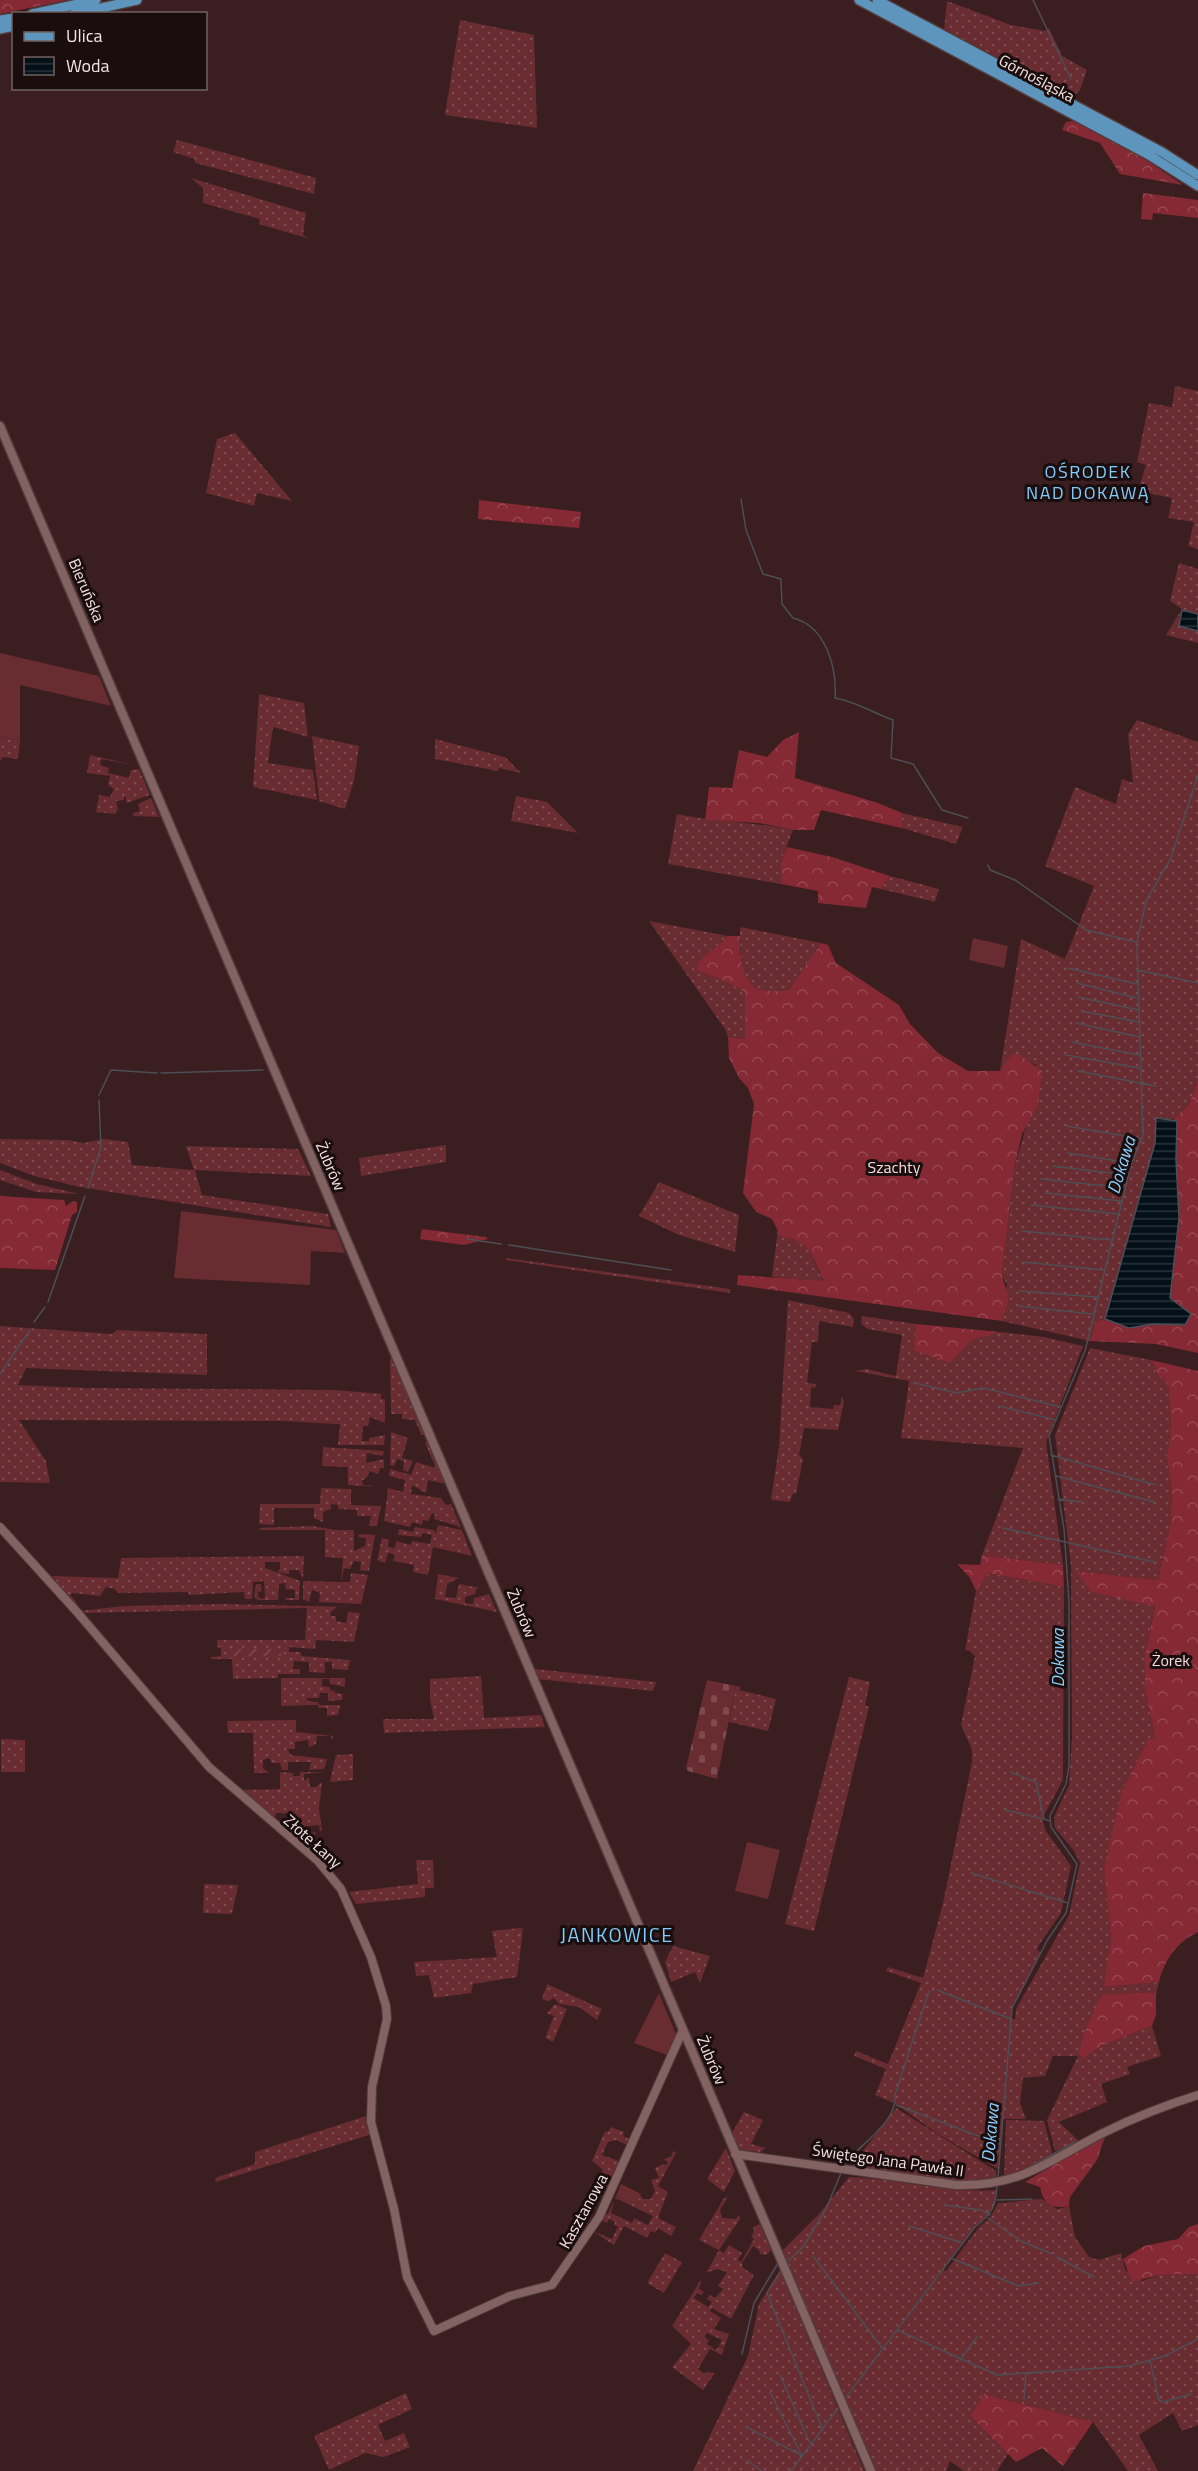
<svg xmlns="http://www.w3.org/2000/svg" width="1198" height="2471" font-family="'Titillium Web',sans-serif">
  <defs>
    <pattern id="grass-dots" width="8" height="8" patternUnits="userSpaceOnUse" patternTransform="scale(1.5)"><rect width="8" height="8" fill="#682c31"/><path d="M2 2h.1M6 6h.1" fill="none" stroke="#7e4a4f" stroke-width="1.8" stroke-linecap="round"/></pattern>
    <pattern id="forest-crowns" width="20" height="18" patternUnits="userSpaceOnUse" patternTransform="scale(1.5)"><rect width="20" height="18" fill="#852934"/><path d="M2 6a3 3 0 1 1 6 0M12 15a3 3 0 1 1 6 0" fill="none" stroke="#974851"/></pattern>
    <pattern id="cemetery-stones" width="16" height="16" patternUnits="userSpaceOnUse" patternTransform="scale(1.5)"><rect width="16" height="16" fill="#682c31"/><path d="M2 7V4a2 2 0 0 1 4 0v3zM10 15v-3a2 2 0 0 1 4 0v3z" fill="#7e4a4f"/></pattern>
    <pattern id="garden-furrows" width="10" height="10" patternUnits="userSpaceOnUse" patternTransform="scale(1.5)"><rect width="10" height="10" fill="#682c31"/><path d="M-1 1l2-2M0 10L10 0M9 11l2-2" fill="none" stroke="#7e4a4f"/></pattern>
    <pattern id="water-rules" width="6" height="5" patternUnits="userSpaceOnUse" patternTransform="scale(1.5)"><rect width="6" height="5" fill="#041018"/><path d="M0 2.5h6" fill="none" stroke="#293239"/></pattern>
  </defs>
  <rect width="100%" height="100%" fill="#3a1e20"/>
  <!-- grass -->
  <path fill="url(#grass-dots)" d="M947,1L1011,25L1045,31L1049,28L1062,56L1087,70L1080,90L1075,95H1069L944,30Z
    M460,20L534,35L537,128L445,115Z
    M177,140L316,178L314,194L195,163V159L173,152Z
    M191,178L306,213L303,235L310,239L259,224L260,219L203,203V188Z
    M1175,386L1198,391V549L1188,546L1194,522L1168,518L1172,498L1138,491L1146,465L1137,462L1149,403L1172,407Z
    M235,433L292,501L257,493L254,506L206,493L217,439Z
    M1179,563L1198,569V614L1182,609L1170,601Z
    M1180,612L1179,621L1187,629L1198,631V643L1166,635Z
    M259,694L304,703L308,737L273,727L268,763L313,770L317,800L253,787Z
    M1137,720L1198,742V1079L1189,1104L1174,1119L1156,1118L1155,1143L1105,1319L1095,1322L1090,1341L1002,1321L1007,1284L1002,1276L1014,1169L1027,1123L1036,1065L1013,1054L1000,1071L1021,939L1065,959L1094,886L1045,866L1075,787L1116,804L1122,779L1133,783L1128,734Z
    M312,736L359,746L354,781L345,809L319,801Z
    M0,737L20,741L18,759L3,757L0,761Z
    M435,739L505,757L521,773L499,768L498,771L435,759Z
    M90,755L134,765L101,759L100,765L109,768L108,773L129,778L131,770L139,769L150,795L126,803V797H124V800L116,801L118,809L115,814L96,812L99,795L110,797L114,789L108,785L110,776L87,773Z
    M516,796L547,802L578,833L511,821Z
    M151,798L159,817L133,816V813L140,811L138,804Z
    M902,813L963,827L956,844L902,828Z
    M677,814C715,822 755,822 793,830L781,861V884L668,864Z
    M890,876L939,889L935,902L881,889Z
    M649,921L728,936L699,961L696,970L727,982L745,992V1037L741,1039L728,1037L725,1029Z
    M740,927L821,943L789,990C781,990 768,992 760,990C739,984 740,944 740,927Z
    M0,1139L68,1140L84,1143L103,1139L128,1142L132,1165L194,1170L186,1146L298,1149L311,1176L195,1170L202,1195L328,1214L331,1227L80,1187L34,1176L0,1163Z
    M446,1145V1162L361,1176L359,1158Z
    M0,1170L37,1184L79,1194L36,1192L0,1180Z
    M659,1182L739,1215L735,1252L679,1235L639,1216Z
    M778,1228L781,1237C813,1241 810,1256 824,1282L772,1277Z
    M506,1258L730,1289V1293L506,1260Z
    M788,1300L849,1313L854,1319L853,1327L819,1321L818,1342H812L807,1383L816,1384V1387L811,1388L810,1407L833,1409L834,1405H840L842,1396L844,1401L838,1430L804,1428L799,1455L803,1459L796,1494L793,1493L790,1502L771,1500L779,1446Z
    M862,1316L916,1324L913,1350L1000,1332L1044,1337L1083,1346L1046,1442L1063,1565L982,1555L1023,1448L901,1438L909,1381L855,1371L866,1369L896,1376L902,1335L868,1329L861,1324Z
    M0,1326L112,1334L117,1330L207,1334V1375L26,1368L18,1385L86,1388L334,1390L385,1394L381,1395V1399H385V1423L370,1417L368,1426H363L362,1441H369V1438L385,1435L384,1445H338L340,1424H337L281,1421L19,1420L46,1461L50,1483L0,1482Z
    M1090,1348L1151,1360L1157,1373L1168,1383L1171,1423L1167,1459L1172,1491L1170,1526L1158,1580L1077,1571L1091,1592L1155,1605L1145,1655V1690L1155,1738L1148,1739L1124,1787L1104,1868L1111,1941L1105,1987L1159,1982L1156,1995L1151,1992L1101,1995L1078,2055L1083,2058L1103,2045L1152,2026L1161,2056L1127,2067L1130,2074L1101,2084L1107,2102L1059,2122L1080,2142L1055,2151L1047,2120L1078,2056H1053L1045,2076L1023,2078L1020,2103L1026,2119H1003L1011,2021L998,2169L938,2134L896,2104L875,2095L886,2069L854,2056L856,2051L888,2064L921,1983L886,1971L888,1967L923,1978L943,1903L972,1762V1750L961,1725L975,1656L970,1651L965,1650L976,1591L988,1573L1064,1587L1063,1780L1042,1819L1046,1831L1071,1866L1061,1913L1039,1945L1037,1950L1041,1953L1012,2008L1011,2019H1015L1016,2009L1069,1915L1080,1863L1074,1851L1055,1828L1054,1817L1069,1785L1072,1737L1071,1566L1055,1435Z
    M393,1357L426,1435H421L415,1420L402,1419V1414H391L390,1359Z
    M391,1432L408,1438L402,1458L413,1461L408,1472L403,1470L404,1461L397,1459L394,1466L390,1465Z
    M429,1440L450,1491L446,1484L428,1480L426,1493L412,1485L411,1494L441,1498L446,1505L451,1504L461,1527L434,1519L435,1514L432,1513L428,1521L423,1520L422,1525L412,1522L410,1527L384,1521L388,1488L403,1492L405,1480L389,1476L390,1469L411,1475L416,1462L436,1468L425,1443Z
    M323,1447L384,1451L383,1456L367,1453L366,1463L384,1459V1468H380L378,1474L369,1471L368,1476L362,1481L363,1485L381,1487L348,1485V1467L322,1466Z
    M321,1488L351,1489V1505L381,1506L377,1526H369L371,1516H357V1510L338,1509V1505L331,1504V1509L323,1512V1522L314,1518V1508H274V1525L259,1524L260,1504H320Z
    M438,1525L462,1530L472,1556L433,1547L428,1575L413,1572L414,1565L393,1561L395,1556L393,1554L388,1553L385,1563L377,1560L382,1538L389,1540L388,1547L395,1548L396,1541L411,1545L412,1541L430,1544L432,1535L423,1533L421,1537L398,1535L399,1529L413,1532L415,1527L434,1530L436,1533Z
    M312,1526L335,1530H354V1551L365,1546L366,1538L358,1537L359,1534L375,1535L369,1571L360,1570L361,1562L354,1561L350,1569L344,1568L341,1582H350L351,1573L368,1575L361,1604L319,1602L320,1593L312,1590L309,1602L303,1599V1581L341,1582L343,1558L325,1557V1530H260L259,1528Z
    M304,1556L303,1579L299,1570H289V1574L277,1572L280,1569V1562H265V1568L300,1581L299,1600H286L285,1598H295V1590L286,1589L285,1583L279,1584L278,1600H258L254,1597L256,1584H261L262,1591L258,1592V1597L262,1599L265,1597L264,1581L253,1582L252,1599H245L244,1592L189,1595L188,1592L118,1593L115,1589L106,1587L100,1596L73,1593L70,1595L77,1603L75,1605L52,1576L118,1578L121,1558Z
    M438,1574L459,1578L447,1584L445,1597L456,1598L459,1584L480,1588L476,1589L475,1594L465,1597V1603L473,1604L474,1598L489,1594L497,1612L435,1599Z
    M225,1604L353,1607H337L330,1613L331,1616H336V1621L346,1623L348,1612L360,1613L354,1642L316,1640L315,1649L289,1647V1652H301V1656L350,1660L348,1670L332,1669V1662H325V1673L309,1672V1662L294,1661L293,1669H300V1674H278V1678L233,1679L232,1659H211V1657L221,1656V1648L217,1647V1640H305L307,1608L82,1613L80,1611L124,1606Z
    M532,1669H536L656,1682L653,1691L537,1679Z
    M481,1676L484,1718L541,1715L545,1727L384,1733L383,1719H434L430,1700V1679Z
    M849,1677L870,1682L865,1705L869,1707L814,1931L785,1924Z
    M281,1678H345V1687L330,1684L329,1679H322V1686L330,1687V1690L335,1691V1693L343,1694L342,1700L328,1701V1693H320L319,1698H307V1701L317,1702L320,1705H340L338,1715L327,1716V1708H319L318,1705L281,1706Z
    M736,1686L741,1687L739,1690L776,1699L768,1731L729,1722Z
    M296,1720V1732L333,1736L332,1741L331,1736H317L316,1744L309,1747L308,1740L295,1742V1749H287L291,1755L327,1759L324,1769L309,1770L311,1762H288V1770H282L280,1763H272L269,1758L263,1760V1768L269,1773H254L253,1733H228L227,1721Z
    M1,1739L25,1740V1772H1Z
    M353,1754V1780L330,1782L336,1755Z
    M280,1772L293,1773V1776H300V1772H323L304,1774V1781L309,1777L310,1787H316L322,1782L319,1808L322,1831H320L319,1825L309,1826L310,1833L316,1832L312,1840L313,1849L317,1848L321,1856L319,1857L325,1863L331,1861L330,1866L328,1867L278,1822L284,1819L286,1822L296,1821L295,1814L276,1813L274,1819L241,1790L280,1789Z
    M416,1860H433L434,1888H425V1897L356,1904L349,1892L418,1884Z
    M204,1884L238,1885L232,1914L203,1913Z
    M520,1928L523,1929L517,1977L473,1984L471,1993L434,1998L429,1975L416,1976L414,1962L497,1957L492,1931Z
    M673,1946L710,1956L700,1983L695,1972L671,1982L665,1962Z
    M547,1984L602,2009L597,2020L579,2007L559,2004L554,1998L548,2001L542,1999Z
    M555,2004L567,2009L553,2042L545,2038L554,2016L547,2013Z
    M896,2108L996,2171V2177L982,2182H966L850,2168Z
    M744,2112L763,2120L751,2144L766,2148L760,2152L741,2150L732,2139V2133Z
    M366,2116L369,2135L216,2182L215,2178L255,2164V2152Z
    M1006,2120L1044,2121L1053,2156L1015,2176L1004,2178Z
    M611,2127L624,2132L623,2136L629,2139L627,2145L616,2140L608,2142L602,2155L619,2161L608,2187L598,2182L603,2170L592,2161L605,2131L608,2132Z
    M726,2148L735,2171L724,2192L707,2179Z
    M673,2151L676,2153L658,2186L668,2192L658,2218L676,2227L671,2236L658,2228L655,2233L651,2231L647,2238L624,2226L614,2245L594,2232L612,2239L618,2227L614,2225L615,2222L609,2219L607,2223L601,2220L604,2213L608,2214L614,2200L611,2213L632,2223L634,2218L648,2225L653,2216L615,2198L616,2196L635,2204L640,2195L643,2199H651L655,2191L651,2180L659,2178L655,2168L663,2164L666,2165L668,2163L664,2159L671,2157Z
    M849,2177C899,2179 947,2193 997,2190C995,2208 989,2215 975,2226L845,2398L785,2264L783,2250L819,2214Z
    M728,2197L720,2210L722,2218L736,2219L739,2215L740,2219L719,2250L724,2253L729,2245L742,2253L738,2260L741,2262L754,2239L751,2237L754,2231L753,2227L760,2224L771,2250L766,2255L760,2254L759,2250L753,2246L742,2263L743,2268L754,2275L731,2319L712,2308L710,2311L721,2318L714,2329L729,2334L724,2348L719,2345L722,2340L707,2333L704,2337L709,2340L707,2344L716,2350L719,2346L724,2349L722,2355L710,2349L698,2369L705,2374L707,2372L715,2373L703,2390L672,2367L691,2344L672,2326L701,2280L699,2289L704,2292L701,2295L697,2293L694,2298L708,2307L712,2302L707,2299L710,2295L715,2298L723,2289L718,2286L727,2272L717,2269L706,2273L719,2250L699,2240L724,2198Z
    M1042,2199L1057,2209L1069,2206L1075,2237L1089,2257L1099,2260L1121,2253L1125,2270L1142,2281L1158,2275L1198,2274V2425L1182,2431L1173,2413L1139,2435L1158,2471H1128L1093,2422L984,2394L970,2416L1008,2454L997,2471H964L950,2461L946,2471H876L845,2399L943,2270L946,2271L979,2227L990,2218L998,2203Z
    M665,2253L682,2262L664,2293L647,2283Z
    M780,2270L864,2471H693L748,2356L759,2304Z
    M406,2393L412,2409L378,2425L385,2441L404,2433L410,2447L384,2457L365,2453L329,2470L314,2436Z"/>
  <!-- forest -->
  <path fill="url(#forest-crowns)" d="M0,0H68L0,14Z
    M1073,121L1130,149L1183,185L1120,174L1100,143L1062,130L1066,122Z
    M1143,193L1198,200V218L1153,213L1152,220L1141,219Z
    M479,500L581,512L579,528L478,519Z
    M799,732L795,778L878,803L902,813V828L821,810L814,830H793L759,823L705,820L709,787L732,788L739,750L767,757L783,740Z
    M787,847L832,857L890,876L881,889L872,887L866,908L818,903V891L781,884V861Z
    M728,936H740C739,951 742,986 761,990C769,992 781,990 789,990L821,943L828,945L836,963L899,1005L910,1024L938,1053L968,1071H1000L1012,1054L1020,1055L1042,1071L1038,1105L1022,1134L1014,1169L1002,1276L1009,1298L1002,1321L737,1285L738,1275L824,1281C811,1256 812,1241 781,1237L772,1219L756,1212L743,1193L754,1104L748,1088L739,1078L729,1058L728,1037L741,1039L745,1037V992L727,982L696,970L699,961Z
    M1198,1079V1353L1156,1344L1090,1341L1095,1322L1105,1319L1129,1328L1153,1324L1185,1325L1190,1314L1170,1298L1177,1122L1174,1119L1189,1104Z
    M0,1196L64,1200L66,1206L73,1201L77,1202V1212L72,1215L55,1270L0,1268Z
    M422,1229L486,1237L488,1239L464,1245L420,1239Z
    M916,1324L1000,1332L971,1340L950,1363L913,1350Z
    M1151,1360L1198,1371V1932C1177,1942 1165,1959 1159,1982L1104,1987L1111,1941L1104,1868L1122,1791L1148,1739L1155,1738L1145,1690V1655L1155,1606L1091,1592L1076,1571L1158,1580L1170,1526L1172,1491L1167,1459L1171,1423L1168,1384L1157,1373Z
    M982,1555L1063,1565L1064,1587L988,1573L976,1591L970,1578L957,1564L980,1565Z
    M1151,1992L1156,1995V2015L1152,2026L1103,2045L1083,2058L1078,2055L1085,2031L1101,1995Z
    M1106,2134L1097,2160L1070,2197L1069,2206C1051,2210 1043,2203 1040,2187L1025,2182Z
    M1198,2224V2274L1158,2275L1132,2282L1123,2259L1144,2246L1178,2239L1189,2227Z
    M984,2394L1093,2422L1063,2466L1042,2448L1016,2462L970,2416Z"/>
  <!-- cemetery -->
  <path fill="url(#cemetery-stones)" d="M707,1680L736,1686L717,1779L688,1771L686,1768Z"/>
  <!-- garden -->
  <path fill="url(#garden-furrows)" d="M234,1649H281V1656L234,1657Z"/>
  <!-- pitch -->
  <path fill="#682c31" d="M0,653L99,676L111,706L20,685V741L0,737Z
    M973,938L1008,946L1004,968L969,960Z
    M181,1211L336,1230L345,1253L311,1251L310,1285L174,1278Z
    M747,1842L780,1850L768,1899L735,1891Z
    M659,1993L676,2034L667,2055L634,2043Z
    M621,2184L641,2194L636,2205L616,2196Z"/>
  <!-- water -->
  <path fill="url(#water-rules)" stroke="#4c4f55" stroke-width="1.5" d="M1182,610L1198,614V631L1179,626Z
    M1156,1118L1177,1121L1176,1159L1179,1218L1170,1298L1191,1314L1185,1325L1153,1324L1129,1328L1105,1319L1155,1143Z"/>
  <g fill="none" stroke-linecap="round" stroke-linejoin="round">
    <!-- stream -->
    <path stroke="#4c4f55" stroke-width="1.5" d="M1033,0L1071,79
      M741,499L746,530L763,574L781,579L782,604L793,618C826,626 837,668 835,698C855,701 873,713 893,720L891,758L913,764L942,810L968,818
      M988,865L990,870L1015,880L1086,930L1136,942
      M1068,968L1137,984
      M1137,970L1198,983
      M1077,983L1137,998
      M1078,997L1139,1010
      M1081,1011L1139,1022
      M1076,1023L1140,1037
      M1072,1042L1139,1055
      M1066,1055L1139,1068
      M277,1065L284,1081
      M1078,1071L1156,1086
      M161,1073L263,1070
      M285,1084L289,1094
      M99,1095L111,1070L157,1073
      M1067,1126L1142,1139
      M308,1139L320,1166
      M1067,1153L1131,1163
      M1053,1166L1127,1175
      M322,1170L339,1212
      M1041,1179L1125,1188
      M88,1188L101,1147L99,1100
      M1045,1193L1122,1201
      M1031,1205L1119,1214
      M1022,1231L1112,1240
      M467,1239L501,1244
      M509,1245L671,1270
      M1022,1262L1104,1270
      M1020,1291L1097,1297
      M48,1302L85,1196
      M1018,1306L1092,1314
      M34,1322L45,1307
      M0,1374L30,1330
      M915,1383L957,1393L983,1388L1061,1407
      M999,1406L1056,1420
      M1051,1455L1156,1485
      M1056,1476L1154,1502
      M1058,1499L1081,1502
      M1003,1528L1154,1562
      M1010,1772L1036,1782L1044,1819L1050,1821
      M1005,1810L1044,1819
      M971,1873L1068,1903
      M937,1990L1011,2019
      M896,2105L928,2117
      M931,2118L1000,2144
      M844,2165C860,2143 897,2124 895,2095L929,1991
      M1026,2169L1075,2142
      M998,2177L1012,2008L1048,1939L1066,1913L1077,1864L1051,1827L1050,1816L1066,1784L1069,1766V1601L1064,1529L1049,1436L1085,1351L1131,1165L1143,1135L1137,942L1146,901L1171,858L1198,775
      M997,2200L1032,2199
      M945,2205L981,2210L990,2215
      M988,2218L1021,2241L1052,2254
      M909,2226L963,2243
      M813,2256L883,2349
      M1057,2257L1094,2277
      M953,2259L1019,2286L1039,2283
      M787,2262L803,2247L826,2209L841,2173
      M781,2271L767,2293L822,2428
      M897,2330L997,2375L1129,2366L1165,2356L1198,2339
      M742,2354L754,2303L777,2265
      M960,2360L977,2337
      M1150,2361L1159,2400L1163,2402L1191,2394
      M780,2375L810,2443
      M770,2392L802,2456
      M1024,2399L1026,2373
      M844,2400L975,2227C992,2214 996,2206 997,2185
      M746,2427L801,2455
      M747,2460L762,2471
      M791,2471L839,2407"/>
    <defs>
      <path id="tertiary" d="M0,1527L77,1612L209,1767L318,1861L341,1889L371,1957L386,2006L387,2019L372,2087L371,2122L394,2209L407,2277L434,2331L510,2296L552,2285L599,2217L683,2030
        M735,2154L956,2185C1021,2187 1048,2161 1103,2133C1133,2118 1166,2105 1198,2095"/>
      <path id="secondary" d="M0,426L871,2471"/>
      <path id="primary" d="M859,0L1149,155L1198,186
        M877,0L1162,152L1198,175
        M32,14L96,0
        M74,14L137,0
        M0,20L14,18
        M0,29L14,26"/>
    </defs>
    <!-- tertiary casing -->
    <use href="#tertiary" stroke="#533c3d" stroke-width="10"/>
    <!-- secondary casing -->
    <use href="#secondary" stroke="#533c3d" stroke-width="11"/>
    <!-- primary casing -->
    <use href="#primary" stroke="#533c3d" stroke-width="12"/>
    <!-- tertiary -->
    <use href="#tertiary" stroke="#836262" stroke-width="8"/>
    <!-- secondary -->
    <use href="#secondary" stroke="#836262" stroke-width="8"/>
    <!-- primary -->
    <use href="#primary" stroke="#5d95bc" stroke-width="9"/>
  </g>
  <g text-anchor="middle" dominant-baseline="central" stroke-width="6" stroke-linejoin="round" paint-order="stroke">
    <!-- street labels -->
    <g font-size="16" fill="#f5e2e2" stroke="#190d0d">
      <text transform="translate(1037 78) rotate(28)">Górnośląska</text>
      <text transform="translate(87 590) rotate(67)">Bieruńska</text>
      <text transform="translate(331 1166) rotate(67)">Żubrów</text>
      <text transform="translate(522 1613) rotate(67)">Żubrów</text>
      <text transform="translate(313 1841) rotate(42)">Złote Łany</text>
      <text transform="translate(712 2060) rotate(67)">Żubrów</text>
      <text transform="translate(888 2160) rotate(8)">Świętego Jana Pawła II</text>
      <text transform="translate(583 2211) rotate(-61)">Kasztanowa</text>
    </g>
    <!-- park labels -->
    <g font-size="16" fill="#f8dbdc" stroke="#190d0d">
      <text x="894" y="1167">Szachty</text>
      <text x="1171" y="1660">Żorek</text>
    </g>
    <!-- neighbourhood labels -->
    <g font-size="18" letter-spacing="1.5" fill="#82ccfb" stroke="#190d0d">
      <text x="1088" y="471">OŚRODEK<tspan x="1088" dy="21">NAD DOKAWĄ</tspan></text>
    </g>
    <!-- water labels -->
    <g font-size="18" font-style="italic" fill="#8cd1fd" stroke="#190d0d">
      <text transform="translate(1121 1165) rotate(-73)">Dokawa</text>
      <text transform="translate(1057 1658) rotate(-90)">Dokawa</text>
      <text transform="translate(990 2133) rotate(-85)">Dokawa</text>
    </g>
    <!-- quarter labels -->
    <g font-size="20" letter-spacing="1.5" fill="#82ccfb" stroke="#190d0d">
      <text x="617" y="1934">JANKOWICE</text>
    </g>
  </g>
  <!-- legend -->
  <rect x="12" y="12" width="195" height="78" fill="#190d0d" stroke="#716262" stroke-width="1.5"/>
  <rect x="24" y="32" width="30" height="9" fill="#5d95bc" stroke="#716262" stroke-width="1.5"/>
  <text x="66" y="42" font-size="18" fill="#f5e2e2">Ulica</text>
  <rect x="24" y="57" width="30" height="18" fill="url(#water-rules)" stroke="#716262" stroke-width="1.5"/>
  <text x="66" y="72" font-size="18" fill="#f5e2e2">Woda</text>
</svg>
